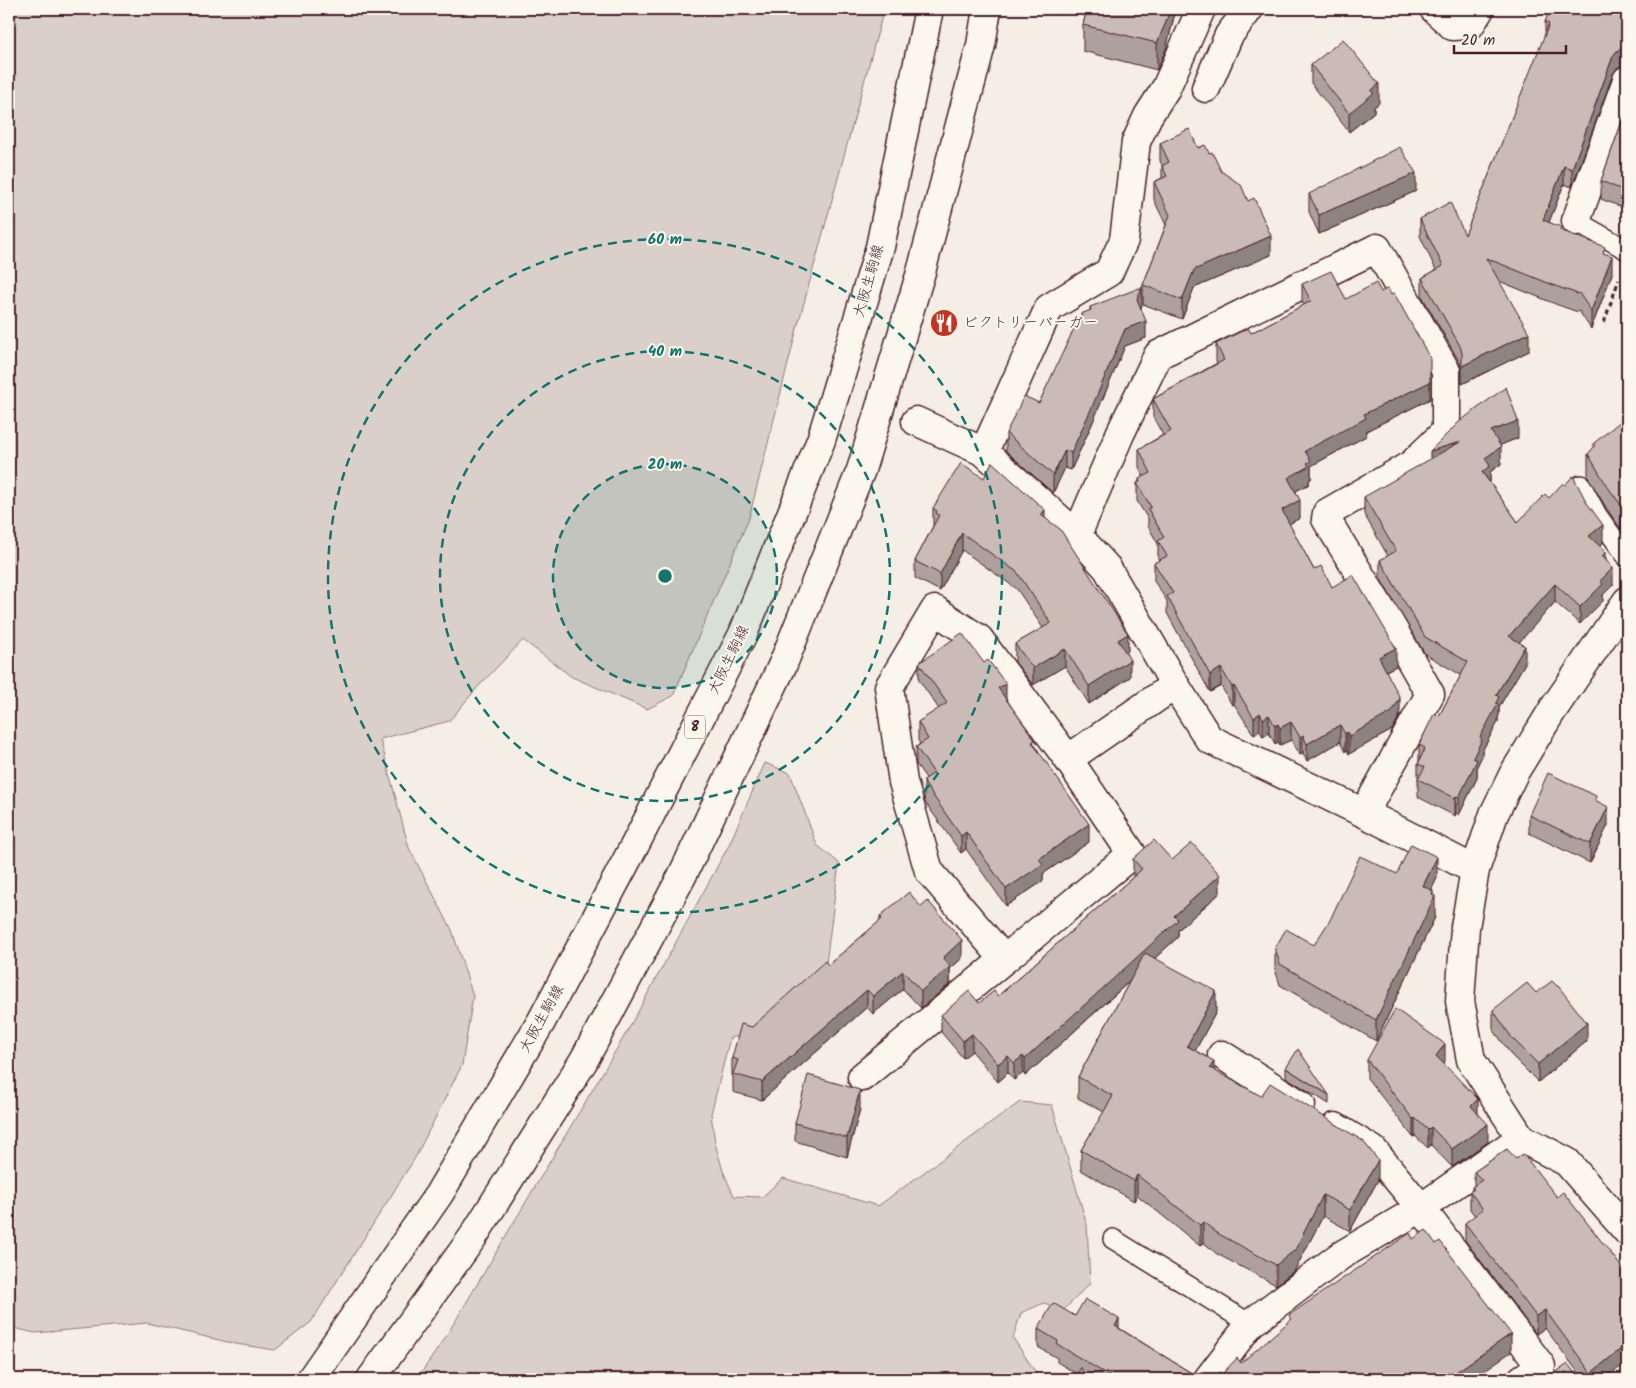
<svg xmlns="http://www.w3.org/2000/svg" width="1636" height="1388" font-family="Kalam,'Klee One',sans-serif">
  <rect width="100%" height="100%" fill="#f4eee4"/>
  <filter id="ink" filterUnits="userSpaceOnUse"><feTurbulence type="fractalNoise" baseFrequency=".02" numOctaves="2"/><feDisplacementMap in="SourceGraphic" scale="10" xChannelSelector="R" yChannelSelector="G"/><feConvolveMatrix kernelMatrix="1 2 1 2 8 2 1 2 1" color-interpolation-filters="sRGB"/></filter>
  <g filter="url(#ink)">
    <!-- green -->
    <path fill="#dbd0c9" stroke="#92787a" d="M9,9H884L796,332L749,518L673,696L647,709L572,677L523,640L477,688L449,721L380,739L409,848L452,930L473,996L462,1065L415,1158L311,1322L275,1350L236,1344L147,1323L35,1333L9,1327Z
      M765,763L790,773L817,845L839,863L825,971L765,1031L730,1038L711,1114L715,1143L723,1171L734,1196L762,1197L783,1178L878,1206L1020,1102L1052,1105L1087,1225L1090,1283L1064,1310L1044,1303L1021,1313L1013,1338L1040,1379H417L447,1335L628,1030L728,847Z"/>
    <g fill="none" stroke-linecap="round" stroke-linejoin="round">
      <defs>
        <path id="lane" d="M1576,221L1627,250
          M1581,485L1597,515L1627,557
          M1113,1239L1250,1324"/>
        <path id="street" d="M1434,9L1453,26L1470,25L1480,9
          M1206,88L1229,35L1249,9
          M1576,221L1627,80
          M916,421L984,452L1049,308L1109,272L1124,240L1136,142L1148,116L1166,88L1201,9
          M984,452L1077,535L1107,568L1175,685L1209,739L1364,813L1475,870
          M1077,535L1120,434L1158,355L1377,248L1446,371V431L1411,465L1327,513L1326,519L1390,624L1430,694L1364,813
          M1068,759L1175,685
          M1222,1055L1301,1105
          M862,1077L1132,854L1068,759L979,639L935,610L889,687L903,782L929,871L1004,959
          M1335,1127L1373,1150L1421,1208L1541,1366L1522,1379
          M1208,1379L1250,1324L1340,1256L1421,1208L1521,1138L1471,1060L1460,1001L1465,927L1475,870L1494,814L1514,773L1552,711L1627,601"/>
        <path id="secondary" d="M1521,1138L1567,1162L1627,1231"/>
        <path id="primary" d="M311,1379L439,1194L541,1022L637,841L743,634L821,440L880,247L929,9
          M371,1379L473,1237L584,1060L682,876L783,664L861,470L921,272L981,45L987,9"/>
      </defs>
      <!-- lane casing -->
      <use href="#lane" stroke="#4a1f2b" stroke-width="22"/>
      <!-- street casing -->
      <use href="#street" stroke="#4a1f2b" stroke-width="31"/>
      <!-- secondary casing -->
      <use href="#secondary" stroke="#4a1f2b" stroke-width="31"/>
      <!-- primary casing -->
      <use href="#primary" stroke="#4a1f2b" stroke-width="31"/>
      <!-- path -->
      <path stroke="#4a1f2b" stroke-width="3" stroke-dasharray="5 4" stroke-linecap="butt" d="M1604,323L1619,279"/>
      <!-- lane -->
      <use href="#lane" stroke="#fbf7ec" stroke-width="19"/>
      <!-- street -->
      <use href="#street" stroke="#fbf7ec" stroke-width="28"/>
      <!-- secondary -->
      <use href="#secondary" stroke="#fbf7ec" stroke-width="28"/>
      <!-- primary -->
      <use href="#primary" stroke="#fbf7ec" stroke-width="28"/>
    </g>
    <!-- wall -->
    <path fill="#aea19d" stroke="#4a1f2b" d="M1087,9H1176L1166,49L1157,70L1083,51V25Z
      M1627,9V65H1624L1617,68L1613,74L1572,187L1564,184L1549,222L1561,230L1605,254L1612,274L1591,329L1579,311L1578,312L1558,305L1499,281L1529,351L1462,384V371L1460,363L1422,296V278L1436,270L1420,236V219L1465,235L1545,36V22Z
      M1311,65L1379,103L1374,107V112L1349,132L1311,83Z
      M1627,107V209L1601,199V181Z
      M1160,143L1198,148L1209,153L1271,255L1194,288L1182,319L1143,304V285L1166,225L1154,200V182L1162,178V165L1160,161Z
      M1416,191L1319,234L1309,212V194Z
      M1302,284L1346,299L1430,399L1366,431V436L1311,466V479L1309,480V484L1296,491L1300,518L1289,524L1314,570L1332,587L1396,666L1386,671L1400,715L1392,730L1349,754L1347,750L1345,752L1340,742L1307,761L1303,753L1300,755L1291,740L1280,745L1278,742L1275,744L1269,733L1263,737L1260,731L1254,735L1234,704L1232,705L1221,686L1210,692L1167,613V601L1154,581V563L1159,561L1158,558V544L1148,526V519L1137,501V483L1139,482V479L1144,477L1139,467V449L1163,435L1153,417V399L1217,363L1216,361V344L1251,333L1304,305L1302,302Z
      M1142,305L1141,308L1146,338L1125,346L1092,424L1071,470L1065,468L1053,493L1006,451V433L1039,403L1081,320V314L1090,311V307Z
      M1627,416L1621,529L1607,509L1588,477V454Z
      M1518,438L1500,445L1501,464L1490,472V483L1518,522L1603,543L1599,546L1606,560L1613,585L1603,595V601L1580,624L1555,602L1519,642L1525,663L1499,707V715L1498,717V722L1482,751V756L1477,766V778L1459,815L1456,813L1455,816L1418,797V764L1419,761V745L1439,716L1461,675L1425,654L1380,578V560L1388,556L1364,514V497Z
      M933,508L1045,518L1128,651L1126,653L1130,677L1089,704L1065,666L1033,685L1015,662V644L1043,628L1017,589L962,550L940,591L915,578V561L933,526Z
      M919,663L1006,698L1035,745L1089,842L1043,874V881L1006,906L966,849L961,853L925,802L924,797V780L926,778L916,764V747L920,744L918,740V722L939,709L919,680Z
      M1596,801L1608,825L1590,863L1529,833V815Z
      M1133,859L1172,860L1220,893L1178,930V937L1155,958L1216,1012L1195,1051L1214,1070L1378,1180L1350,1231L1323,1216L1295,1270L1276,1285L1217,1254L1203,1242L1200,1246L1137,1195L1134,1201L1081,1170V1150L1104,1112L1078,1098V1077L1130,981L1025,1076L1023,1073L1014,1080L1008,1073L998,1082L972,1051L963,1058L941,1032V1015L979,1003L998,996L1133,877Z
      M1397,874L1437,878L1431,890L1433,895L1435,917L1376,1041L1280,985L1275,969V948L1314,945Z
      M880,916L962,958L950,969V984L921,1008L903,989L873,1014L867,1007L762,1100L733,1092V1076H732V1058L752,1027L828,965L880,921Z
      M1536,993L1587,1041L1538,1082L1512,1056L1493,1029V1010Z
      M1367,1060L1445,1062L1443,1064L1478,1113L1488,1142L1452,1167L1431,1145L1428,1148L1415,1136L1413,1137L1367,1078Z
      M1286,1068L1329,1095V1104L1286,1077Z
      M860,1109L847,1157L795,1141V1123Z
      M1507,1149L1605,1379H1583L1545,1328L1536,1334L1465,1240V1223L1475,1216L1470,1209V1192L1472,1190V1187L1474,1186V1172Z
      M1075,1316L1119,1328L1201,1379H1075L1077,1374L1057,1362V1358L1038,1347V1329Z"/>
    <!-- shaded-wall -->
    <path fill="#8d837f" stroke="#4a1f2b" d="M1170,9H1176L1166,49L1157,70V43Z
      M1624,47V65L1617,68L1613,74L1572,187V169L1613,56L1617,51Z
      M1379,84V103L1374,107V112L1349,132V113L1371,91Z
      M1564,166V184L1543,237V220Z
      M1416,173V191L1319,234V215Z
      M1271,236V255L1194,288L1182,319V300L1194,270Z
      M1612,256V274L1591,329V311Z
      M1142,287V305L1137,316V299Z
      M1146,321V338L1125,346L1092,424L1071,470V453L1125,329Z
      M1529,333V351L1462,384V366Z
      M1430,382V399L1366,431V436L1311,466V479L1309,480V484L1288,495V478L1305,451L1364,414Z
      M1518,421V438L1491,449V431Z
      M1460,442L1430,468V451Z
      M1501,447V464L1490,472V483L1482,472L1485,458Z
      M1065,450V468L1053,493V475Z
      M1300,500V518L1282,528V510Z
      M1627,500V523L1621,529V505Z
      M1045,510V527L1041,515Z
      M1603,525V543L1589,554V536Z
      M962,533V550L940,591V574Z
      M1606,552V570L1602,556Z
      M1613,568V585L1603,595V601L1580,624V607L1600,581Z
      M1555,584V602L1509,654V636Z
      M1128,634V651L1118,658V640Z
      M1525,646V663L1499,707V715L1498,717V722L1482,751V756L1477,766V778L1459,815V797L1480,737L1496,695Z
      M1396,648V666L1379,674V657Z
      M1065,649V666L1033,685V668Z
      M1130,660V677L1089,704V686Z
      M1221,668V686L1210,692V675Z
      M1006,684V701L998,688Z
      M1234,686V704L1232,705V687Z
      M1400,698V715L1392,730L1349,754V736Z
      M1260,713V731L1254,735V718Z
      M1269,715V733L1263,737V719Z
      M1291,722V740L1280,745V728Z
      M1278,724V742L1275,744V726Z
      M1340,725V742L1307,761V744Z
      M1347,732V750L1345,752V734Z
      M1303,735V753L1300,755V737Z
      M1456,796V813L1455,816V798Z
      M1608,807V825L1590,863V844Z
      M1089,824V842L1043,874V881L1006,906V889L1039,859Z
      M966,832V849L961,853V836Z
      M1437,857V878L1423,908V886Z
      M1220,875V893L1178,930V937L1025,1076V1059L1174,916Z
      M1433,891V900L1435,896V917L1376,1041V1020Z
      M962,940V958L950,969V984L921,1008V991L943,958Z
      M903,971V989L873,1014V996Z
      M867,990V1007L762,1100V1082Z
      M1216,991V1012L1187,1066V1046Z
      M1587,1023V1041L1538,1082V1064Z
      M972,1034V1051L963,1058V1041Z
      M1445,1044V1062L1436,1074V1056Z
      M1008,1056V1073L998,1082V1064Z
      M1023,1056V1073L1014,1080V1063Z
      M1214,1061V1081L1210,1068Z
      M860,1090V1109L847,1157V1138Z
      M1478,1099V1117L1471,1106Z
      M1415,1118V1136L1413,1137V1119Z
      M1488,1124V1142L1452,1167V1149Z
      M1431,1127V1145L1428,1148V1130Z
      M1378,1160V1180L1350,1231V1210Z
      M1137,1175V1195L1134,1201V1181Z
      M1323,1195V1216L1295,1270L1276,1285V1265Z
      M1203,1222V1242L1200,1246V1225Z
      M1545,1310V1328L1536,1334V1316Z
      M1119,1319V1337L1115,1326Z
      M1511,1334V1352L1472,1379H1446Z
      M1627,1344V1362L1605,1379H1591V1373Z"/>
    <!-- building -->
    <path fill="#cabbb6" stroke="#4a1f2b" d="M1087,9H1170L1166,22L1157,43L1083,25Z
      M1550,9H1627V47H1624L1617,51L1613,56L1572,169L1564,166L1543,220L1561,227L1560,230L1605,247L1603,253L1612,256L1591,311L1579,293L1578,294L1558,287L1486,258L1529,333L1462,366V353L1460,346L1422,278L1443,266L1420,219L1450,202L1465,235L1549,24L1545,22Z
      M1343,39L1379,84L1371,91L1374,93L1349,113L1311,65Z
      M1627,107V192L1601,181Z
      M1189,129L1198,148L1205,145L1209,153L1212,152L1221,171L1241,185L1248,201L1254,198L1271,236L1194,270L1182,300L1143,285L1170,215L1154,182L1167,176L1162,166L1169,162L1160,143Z
      M1400,147L1416,173L1319,215L1309,194Z
      M1331,271L1346,299L1376,283L1381,292L1388,288L1391,295L1394,293L1430,358V382L1364,414L1366,418L1305,451L1311,461L1307,463L1309,466L1288,478L1300,500L1282,510L1314,570L1321,566L1332,587L1353,575L1396,648L1379,657L1400,698L1392,712L1349,736L1347,732L1345,734L1340,725L1307,744L1303,735L1300,737L1291,722L1280,728L1278,724L1275,726L1269,715L1263,719L1260,713L1254,718L1234,686L1232,687L1221,668L1210,675L1167,596L1173,593L1154,563L1167,556L1158,541L1164,537L1148,509L1151,507L1137,483L1140,482L1139,479L1151,473L1139,449L1171,431L1153,399L1224,360L1216,344L1248,328L1251,333L1311,301L1302,284Z
      M1142,287L1137,299L1146,321L1125,329L1092,407L1071,453L1065,450L1053,475L1006,433L1024,396L1039,403L1077,322L1083,320L1081,314L1091,310L1090,307Z
      M1506,387L1518,421L1491,431L1501,447L1485,458L1490,466L1482,472L1518,522L1545,494L1549,498L1563,483L1565,485L1573,476L1587,503L1603,525L1589,536L1606,552L1602,556L1613,568L1600,581L1603,584L1580,607L1555,584L1509,636L1525,646L1496,695L1499,697L1496,703L1498,704L1480,737L1482,739L1473,758L1477,760L1459,797L1456,796L1455,798L1418,779L1425,767L1418,764L1425,748L1419,745L1434,714L1439,716L1468,662L1425,637L1380,560L1396,551L1364,497L1460,442L1430,451L1459,422Z
      M1627,416V500L1621,505L1607,486L1588,454L1594,447V443Z
      M992,462L1045,510L1041,515L1060,529L1128,634L1118,640L1130,660L1089,686L1065,649L1033,668L1015,644L1051,623L1017,572L962,533L940,574L915,561L939,515L936,513L937,511L933,508L961,463L984,478Z
      M962,633L984,663L988,660L1006,684L998,688L1035,740L1032,742L1089,824L1039,859L1043,864L1006,889L966,832L961,836L925,784L924,780L934,773L916,747L928,739L918,722L947,703L919,663Z
      M1548,773L1596,796L1595,800L1608,807L1590,844L1529,815Z
      M1154,840L1172,860L1192,843L1220,875L1174,916L1178,920L1025,1059L1023,1056L1014,1063L1008,1056L998,1064L972,1034L963,1041L941,1015L969,991L979,1003L994,991L998,996L1142,869L1133,859Z
      M1411,844L1437,857L1423,886L1433,891L1432,894L1435,896L1376,1020L1280,964L1275,948L1286,929L1314,945L1330,920L1360,856L1397,874Z
      M909,892L921,907L928,901L962,940L943,958L950,967L921,991L903,971L873,996L867,990L762,1082L733,1074L738,1060L732,1058L741,1024L752,1027L825,961L828,965L882,919L880,916Z
      M1145,953L1216,991L1187,1046L1214,1061L1210,1068L1261,1096L1270,1083L1363,1141L1378,1160L1350,1210L1323,1195L1295,1250L1276,1265L1217,1233L1203,1222L1200,1225L1137,1175L1134,1181L1081,1150L1113,1096L1078,1077Z
      M1552,981L1557,986H1558L1587,1023L1538,1064L1512,1038L1493,1010L1527,983L1536,993Z
      M1395,1009L1445,1044L1436,1056L1478,1099L1471,1106L1488,1124L1452,1149L1431,1127L1428,1130L1415,1118L1413,1119L1367,1060Z
      M1298,1049L1329,1095L1286,1068Z
      M808,1075L860,1090L847,1138L795,1123Z
      M1507,1149L1516,1159L1523,1154L1557,1197L1563,1192L1627,1274V1344L1591,1373L1545,1310L1536,1316L1465,1223L1483,1209L1470,1192L1474,1189L1472,1187L1482,1180L1474,1172Z
      M1426,1230L1436,1244L1440,1241L1511,1334L1446,1379H1215L1220,1372L1222,1374L1237,1358L1241,1363L1292,1319L1289,1315L1410,1233L1413,1239Z
      M1085,1299L1119,1319L1115,1326L1201,1379H1114L1057,1344L1058,1341L1038,1329L1053,1303L1075,1316Z
      M1568,1364L1579,1379H1546Z
      M1081,1367L1085,1379H1075Z"/>
  </g>
  <!-- distance rings -->
  <circle cx="665" cy="576" r="112" fill="#0f766e" fill-opacity=".12"/>
  <g fill="none" stroke="#0f766e" stroke-width="2.5" stroke-dasharray="9 6">
    <circle cx="665" cy="576" r="112"/>
    <circle cx="665" cy="576" r="225"/>
    <circle cx="665" cy="576" r="337"/>
  </g>
  <!-- icons -->
  <defs>
    <symbol id="restaurant-disc" viewBox="-11 -11 22 22"><circle r="9.5" fill="#c8321e" stroke="#fbf7ec"/><path d="M-5-6h1v4h1v-4h1v4h1v-4h1v5L-1.5 .5V6h-2V.5L-5-1ZM5-6V6H3V1.5H1.5Q1.5-4 5-6Z" fill="#fff"/></symbol>
  </defs>
  <g fill-rule="evenodd">
    <use href="#restaurant-disc" x="928" y="307" width="32" height="32"/>
  </g>
  <g text-anchor="middle" dominant-baseline="central" stroke-width="4" stroke-linejoin="round" paint-order="stroke">
    <!-- shield labels -->
    <rect fill="#fbf7ec" stroke="#7f6065" stroke-width="1" x="685" y="715.5" width="20" height="23" rx="4"/>
    <g font-size="14" font-weight="bold" fill="#4a1f2b">
      <text x="695" y="727">8</text>
    </g>
    <!-- street labels -->
    <g font-size="15" fill="#4a1f2b" stroke="#fbf7ec">
      <text transform="translate(869 281) rotate(-74)">大阪生駒線</text>
      <text transform="translate(729 660) rotate(-64)">大阪生駒線</text>
      <text transform="translate(542 1019) rotate(-61)">大阪生駒線</text>
    </g>
    <!-- poi labels -->
    <g font-size="15" fill="#4a1f2b" stroke="#fbf7ec" text-anchor="start">
      <text x="963" y="323">ビクトリーバーガー</text>
    </g>
  </g>
  <circle cx="665" cy="576" r="8" fill="#0f766e" stroke="#fbf7ec" stroke-width="2.5"/>
  <g font-size="15" text-anchor="middle" font-weight="bold" fill="#0f766e" stroke="#fbf7ec" stroke-width="4" stroke-linejoin="round" paint-order="stroke">
    <text x="665" y="244">60 m</text>
    <text x="665" y="356">40 m</text>
    <text x="665" y="469">20 m</text>
  </g>
  <!-- margin -->
  <rect width="1636" height="1388" fill="none" stroke="#fbf7ec" stroke-width="30"/>
  <rect x="15" y="15" width="1606" height="1358" fill="none" stroke="#4a1f2b" stroke-width="2" filter="url(#ink)"/>
  <!-- scale -->
  <path d="M1454 45v8h112v-8" fill="none" stroke="#4a1f2b" stroke-width="2.5"/>
  <text x="1461" y="45" font-size="15" fill="#4a1f2b" stroke="#fbf7ec" stroke-width="4" paint-order="stroke">20 m</text>
</svg>
